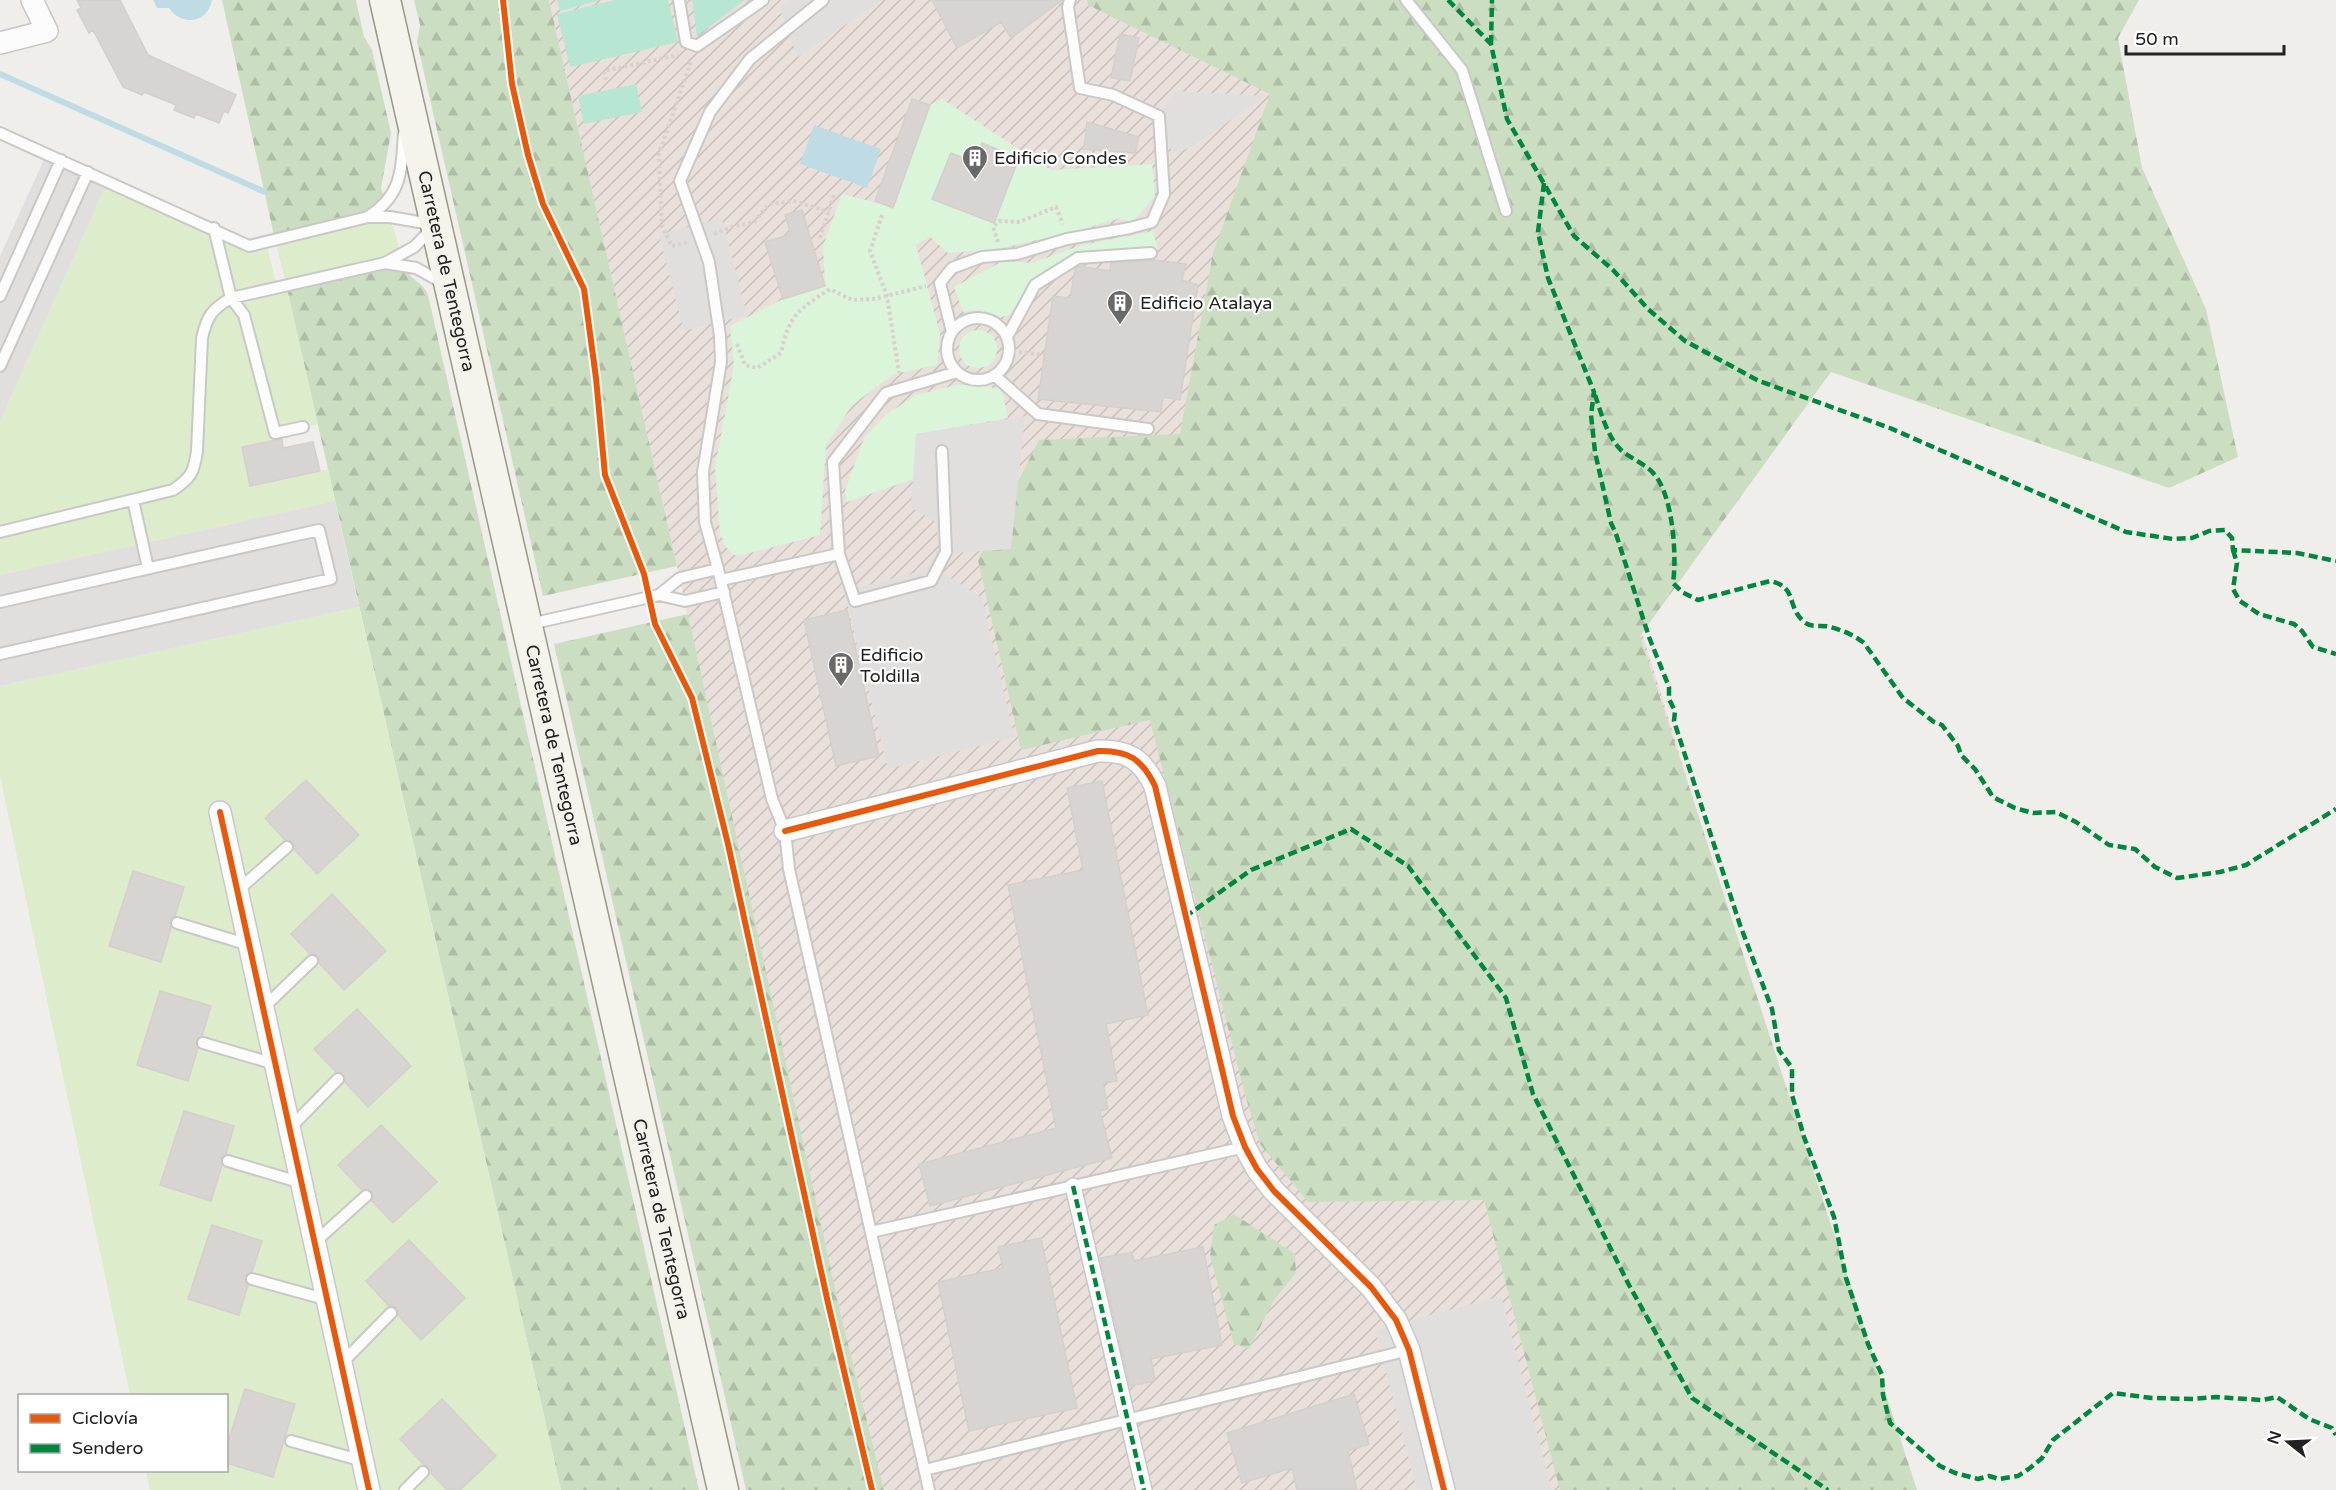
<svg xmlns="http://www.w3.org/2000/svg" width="2336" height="1490" font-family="'Varela Round',sans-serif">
  <defs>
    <pattern id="military-furrows" width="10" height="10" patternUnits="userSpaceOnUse" patternTransform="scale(1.5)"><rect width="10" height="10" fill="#eae0db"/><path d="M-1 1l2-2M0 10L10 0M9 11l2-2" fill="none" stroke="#c8c0bc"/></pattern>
    <pattern id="forest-firs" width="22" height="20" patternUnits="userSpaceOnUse" patternTransform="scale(1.5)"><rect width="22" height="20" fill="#cbdec1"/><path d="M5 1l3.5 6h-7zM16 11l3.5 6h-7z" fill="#aebea6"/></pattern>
  </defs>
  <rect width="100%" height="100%" fill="#f0eeeb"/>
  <!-- military -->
  <path fill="url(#military-furrows)" d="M549,0H1419L1468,69L1907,1490H884L840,1311L677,566Z"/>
  <!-- forest -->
  <path fill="url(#forest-firs)" d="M222,0H356L364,37L372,50L391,133L381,188L386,204L380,209L275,240Z
    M414,0H549L677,566L543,596L417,42L420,25Z
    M1087,0H2139L2118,38L2142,168L2206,309L2238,457L2169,488L1831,372L1640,636L1917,1490H1560L1484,1200L1308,1202L1260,1144L1244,1091L1150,720L1021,750L978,560L1039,440L1180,434L1213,253L1270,94L1088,5Z
    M385,263L405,265C409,282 422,279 428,295L699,1490H561L286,285Z
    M688,614L840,1311L884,1490H746L554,644Z
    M1234,1214L1295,1254L1296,1273L1274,1300L1249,1349L1234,1344L1210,1256L1214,1225Z"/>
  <!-- park -->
  <path fill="#daf5da" d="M942,99L1051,170L1152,164L1155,196L1132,223L1120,218L1077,231L993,250L948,253L929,236L916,245L940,334L937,365L894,374L852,405L826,445L820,535L742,555H733L726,547L720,534L715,467L734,366L730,326L783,299L825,286L823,246L842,194L893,207L930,105Z
    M1153,231L1158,249L1077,253L1034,280L1009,315L1001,317L976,310L963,312L954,287L1003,261L1032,263L1082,245Z
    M959 349a19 19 0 1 1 38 0a19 19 0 1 1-38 0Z
    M956,385H974L1002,389L1008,418L916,434L913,479L847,502L845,491L864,438L887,414L916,395Z"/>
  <!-- garden -->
  <path fill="#ddeccb" d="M108,181L249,245L266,242L277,287L286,284L275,240L390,217L401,254L286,285L318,424L275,433L276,440L242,447L250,486L328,469L335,501L0,575V421Z
    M359,607L561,1490H150L146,1471L226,1470V1396L130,1395L0,776V686Z"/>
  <!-- pitch -->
  <path fill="#b7e6d2" d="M557,0H601L560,11Z
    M615,0H668L678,42L570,67L557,14Z
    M692,0H745L697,36Z
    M636,84L642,112L584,124L578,96Z"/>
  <!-- parking -->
  <path fill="#e0dfde" d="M789,0H882L798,57L779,8Z
    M1175,91L1265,96L1192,147L1172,154L1161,112Z
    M47,153L108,181L0,421V256Z
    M722,218L747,315L684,331L659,235Z
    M1025,416L1011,549L954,553L943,573L982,598L1014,737L888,769L844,591L926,570L939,546L936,523L911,507L916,434Z
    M335,501L359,607L0,686V575Z
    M1501,1296L1552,1490H1417L1375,1330Z"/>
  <!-- water -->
  <path fill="#bfdbe3" d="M153,0H212C208,23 182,27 169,8H157Z
    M814,125L881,149L867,188L800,164Z"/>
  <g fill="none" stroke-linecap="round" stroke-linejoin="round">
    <!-- stream -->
    <path stroke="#bfdbe3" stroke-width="6" d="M0,74L265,192"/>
  </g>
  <!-- building -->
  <path fill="#d7d4d2" stroke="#d3d0cc" stroke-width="1.5" d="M77,0H120L148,55L236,95L228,113L224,111L219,123L196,114L194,118L174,110L176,105L144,92L142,95L123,87L93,30L89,33L81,18L77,10L81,8Z
    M932,0H1062L1011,38L1001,22L957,48Z
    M1120,34L1139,38L1130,81L1111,78Z
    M912,99L930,105L893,208L875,201Z
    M1087,122L1139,137L1135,153L1084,149Z
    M982,143L1019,158L994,223L932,199L951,153L974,162Z
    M802,210L825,286L783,299L765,242L791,234L785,215Z
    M1152,260L1186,264L1182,280L1198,285L1180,400L1163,397L1161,412L1038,399L1053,296L1070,298L1075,269L1079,266L1110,271L1111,263Z
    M282,439L283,448L313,442L320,471L250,486L242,447Z
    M847,610L879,756L836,766L804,620Z
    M306,780L359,835L317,874L294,849L292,842L285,840L265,818Z
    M1102,781L1148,1015L1106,1024L1117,1081L1103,1083L1108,1109L1100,1111L1112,1158L930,1206L919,1164L1056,1128L1008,885L1083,870L1067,788Z
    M133,871L184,887L175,916L170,921L171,928L161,962L109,946Z
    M332,894L386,951L344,990L319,963L318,956L310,954L291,934Z
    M160,991L211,1006L202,1036L196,1040L198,1048L188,1081L137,1065Z
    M357,1009L411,1066L368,1107L345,1082L344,1074L336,1072L314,1049Z
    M184,1111L234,1126L226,1154L221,1158L222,1165L211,1201L160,1185Z
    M381,1125L437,1182L393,1223L372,1201L373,1195L371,1191L362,1190L338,1165Z
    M212,1225L262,1241L252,1272L245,1276V1281L248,1285L239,1315L188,1299Z
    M1041,1238L1077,1408L969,1431L938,1282L1003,1268L998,1247Z
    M409,1240L465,1298L421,1340L398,1315L397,1308L389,1306L366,1281Z
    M1203,1247L1222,1345L1151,1359L1155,1381L1130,1386L1100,1258L1132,1252L1134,1261Z
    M245,1389L295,1404L273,1477L226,1463V1448Z
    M1354,1394L1369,1444L1348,1451L1357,1490H1297L1292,1468L1242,1483L1227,1433Z
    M442,1399L496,1456L460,1490H447L430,1472L429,1467L424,1465L400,1439Z"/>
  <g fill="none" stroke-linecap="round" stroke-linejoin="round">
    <defs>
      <path id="service" d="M679,0L686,42L697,46L763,0
        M823,0L750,59L710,112L680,181L709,262L720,336L721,362L703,472L705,522L718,569L772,799L785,831L789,869L929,1490
        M1406,0L1462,70L1506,211
        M0,133L249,246L368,217C402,195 401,172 404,134
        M214,228L231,298L244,315L275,433L303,427
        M385,263L416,268L443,283
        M0,296L61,160
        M947 349a31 31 0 1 1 62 0a31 31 0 1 1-62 0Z
        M952,332L940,283L952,268L982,257L1017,254L1067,239L1130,228L1152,222L1164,194L1159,116L1113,95L1080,88L1068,7L1070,0
        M1007,337L1035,285L1078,258L1151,253
        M0,366L88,172
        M994,375L1038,414L1148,429
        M133,500L148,568
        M0,532L173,490C191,478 194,472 197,451L202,338C207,316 212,309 231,298L385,263L414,247L436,225L390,217H368
        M839,554L855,601L931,581L946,552L942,451
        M721,580L839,554L833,462L886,393L957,372
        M659,595L680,578L718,569
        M0,602L319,530L331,579L0,654
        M530,624L659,595L685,601L724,592
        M237,891L287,847
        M177,923L249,945
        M263,1008L312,961
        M203,1043L275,1064
        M290,1128L338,1079
        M228,1161L302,1183
        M871,1232L1245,1147
        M315,1242L366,1196
        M252,1279L328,1300
        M342,1363L391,1313
        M291,1441L363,1461
        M925,1470L1409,1350
        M405,1490L423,1472"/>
      <path id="pedestrian" d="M1073,1186L1144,1490"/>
      <path id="minor" d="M0,43L47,31L32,0
        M220,812L369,1490
        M785,831L1098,751C1128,750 1142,759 1155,786L1233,1116L1245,1147L1257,1169L1274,1191L1371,1287L1396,1320L1409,1350L1444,1490"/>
      <g id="secondary">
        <path id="s1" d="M385,0L723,1490"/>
      </g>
    </defs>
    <!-- service casing -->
    <use href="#service" stroke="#c9c8c7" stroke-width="14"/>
    <!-- pedestrian casing -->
    <use href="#pedestrian" stroke="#c9c8c7" stroke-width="18"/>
    <!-- minor casing -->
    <use href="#minor" stroke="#c9c8c7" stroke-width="24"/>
    <!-- secondary casing -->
    <use href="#secondary" stroke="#999a82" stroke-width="33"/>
    <!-- path -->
    <path stroke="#dccecd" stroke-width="4" stroke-dasharray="3 3" stroke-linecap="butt" d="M606,80L604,71L678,55
      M882,215L870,251L887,296L899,373
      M714,234L732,227L754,222L769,204L794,201L829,212
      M820,238L834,195
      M998,242L993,227L999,221L1019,222L1056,207L1063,224
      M687,243L672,246L662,227L659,154L691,61
      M737,344L745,365L757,368L781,353C789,315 799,309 830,289L852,300L874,299L926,286
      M1013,351L1044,355"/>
    <!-- service -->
    <use href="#service" stroke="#fdfcfc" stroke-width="10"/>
    <!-- pedestrian -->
    <use href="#pedestrian" stroke="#fdfcfc" stroke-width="15"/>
    <!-- minor -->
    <use href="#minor" stroke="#fdfcfc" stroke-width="21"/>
    <!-- secondary -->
    <use href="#secondary" stroke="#f4f4ed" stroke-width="30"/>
    <!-- quiet -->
    <path stroke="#00873e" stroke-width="4.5" stroke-dasharray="9 4.5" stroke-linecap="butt" d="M1448,0L1491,44L1507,119L1574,236L1613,270L1648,309L1685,341L1759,381L1890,428L2126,532L2173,539L2192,538L2209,531L2225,530L2232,538L2233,550L2297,553L2336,561
      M1491,44L1492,0
      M1544,183L1538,232L1548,278L1594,392L1591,415L1595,452L1611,523L1616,534L1649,637L1669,687V699L1675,711L1674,721L1740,925L1772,1009L1779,1050L1792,1068V1095L1804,1137L1834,1217L1846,1278L1868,1344L1882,1375L1883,1395L1890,1423L1940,1466L1955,1473L1978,1479L1989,1476L1999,1479L2018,1476L2030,1468L2042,1458L2053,1440L2113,1393L2152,1398L2193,1399L2216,1397L2262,1400L2277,1397L2309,1419L2332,1428L2336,1435
      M1595,395C1601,412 1607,437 1621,450C1631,459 1646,464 1654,474C1673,495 1677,556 1673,583L1682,592L1698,600L1770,581C1798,587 1786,605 1803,621C1811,629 1821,624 1830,627C1842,630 1854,635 1864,643L1903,698L1934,722L1942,725L1958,746L1961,755L1975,769L1993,797L2015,808L2033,813L2056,812L2076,822L2109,845L2135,849L2155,867L2177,878L2220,872L2246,865L2336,809
      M2233,550L2237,563L2233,589L2240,601L2259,614L2294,624L2302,631L2313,647L2336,654
      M1185,917L1251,870L1351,829L1408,866L1506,998L1533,1094L1629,1285L1692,1398L1828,1490
      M1073,1186L1144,1490"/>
    <defs>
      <path id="cycleway" d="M503,0L512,84L528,155L543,204L584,289L596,378L605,475L644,574L655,624L692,698L728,844L828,1303L872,1490
        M220,812L369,1490
        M785,831L1098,751C1128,750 1142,759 1155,786L1233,1116L1245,1147L1257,1169L1274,1191L1371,1287L1396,1320L1409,1350L1444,1490"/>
    </defs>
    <!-- cycleway casing -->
    <use href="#cycleway" stroke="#fff" stroke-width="10"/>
    <!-- cycleway -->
    <use href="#cycleway" stroke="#e8590c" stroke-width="6"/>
  </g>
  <!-- icons -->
  <defs>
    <symbol id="building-pin" viewBox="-11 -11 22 30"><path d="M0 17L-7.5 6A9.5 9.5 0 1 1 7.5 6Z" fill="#6a6968" stroke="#fff"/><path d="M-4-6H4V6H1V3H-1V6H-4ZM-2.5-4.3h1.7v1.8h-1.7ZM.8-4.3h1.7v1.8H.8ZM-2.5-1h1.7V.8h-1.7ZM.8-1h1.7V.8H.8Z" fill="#fff"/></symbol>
  </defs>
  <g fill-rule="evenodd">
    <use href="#building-pin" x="960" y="143" width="30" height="40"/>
    <use href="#building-pin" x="1105" y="288" width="30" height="40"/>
    <use href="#building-pin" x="826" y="650" width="30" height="40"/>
  </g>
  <g text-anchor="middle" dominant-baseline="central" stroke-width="4.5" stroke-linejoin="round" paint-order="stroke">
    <!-- poi labels -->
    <g font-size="18" fill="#222" stroke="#fff" text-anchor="start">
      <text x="994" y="158">Edificio Condes</text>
      <text x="1140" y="303">Edificio Atalaya</text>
      <text x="860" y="655">Edificio<tspan x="860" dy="21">Toldilla</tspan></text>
    </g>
    <!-- street labels -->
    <g font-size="18" fill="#222" stroke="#fff">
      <text stroke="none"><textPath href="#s1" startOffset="278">Carretera de Tentegorra</textPath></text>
      <text stroke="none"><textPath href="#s1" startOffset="764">Carretera de Tentegorra</textPath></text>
      <text stroke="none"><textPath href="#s1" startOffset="1250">Carretera de Tentegorra</textPath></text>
    </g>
  </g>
  <!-- legend -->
  <rect x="18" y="1394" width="210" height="78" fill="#ffffff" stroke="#a7a7a7" stroke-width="1.5"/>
  <rect x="30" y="1414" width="30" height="9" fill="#e8590c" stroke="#a7a7a7" stroke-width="1.5"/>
  <text x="72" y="1424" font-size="18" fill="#222222">Ciclovía</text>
  <rect x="30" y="1444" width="30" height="9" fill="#00873e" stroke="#a7a7a7" stroke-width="1.5"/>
  <text x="72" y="1454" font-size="18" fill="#222222">Sendero</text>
  <!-- north arrow -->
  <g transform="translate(2288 1442) rotate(288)" stroke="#ffffff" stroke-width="4.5" paint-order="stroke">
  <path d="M0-4.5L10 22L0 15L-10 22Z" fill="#222222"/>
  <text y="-9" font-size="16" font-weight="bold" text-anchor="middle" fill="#222222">N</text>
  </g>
  <!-- scale -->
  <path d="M2126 45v9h158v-9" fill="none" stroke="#222222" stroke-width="3"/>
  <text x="2135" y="45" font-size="18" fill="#222222" stroke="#ffffff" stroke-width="4.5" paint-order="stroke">50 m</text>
</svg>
